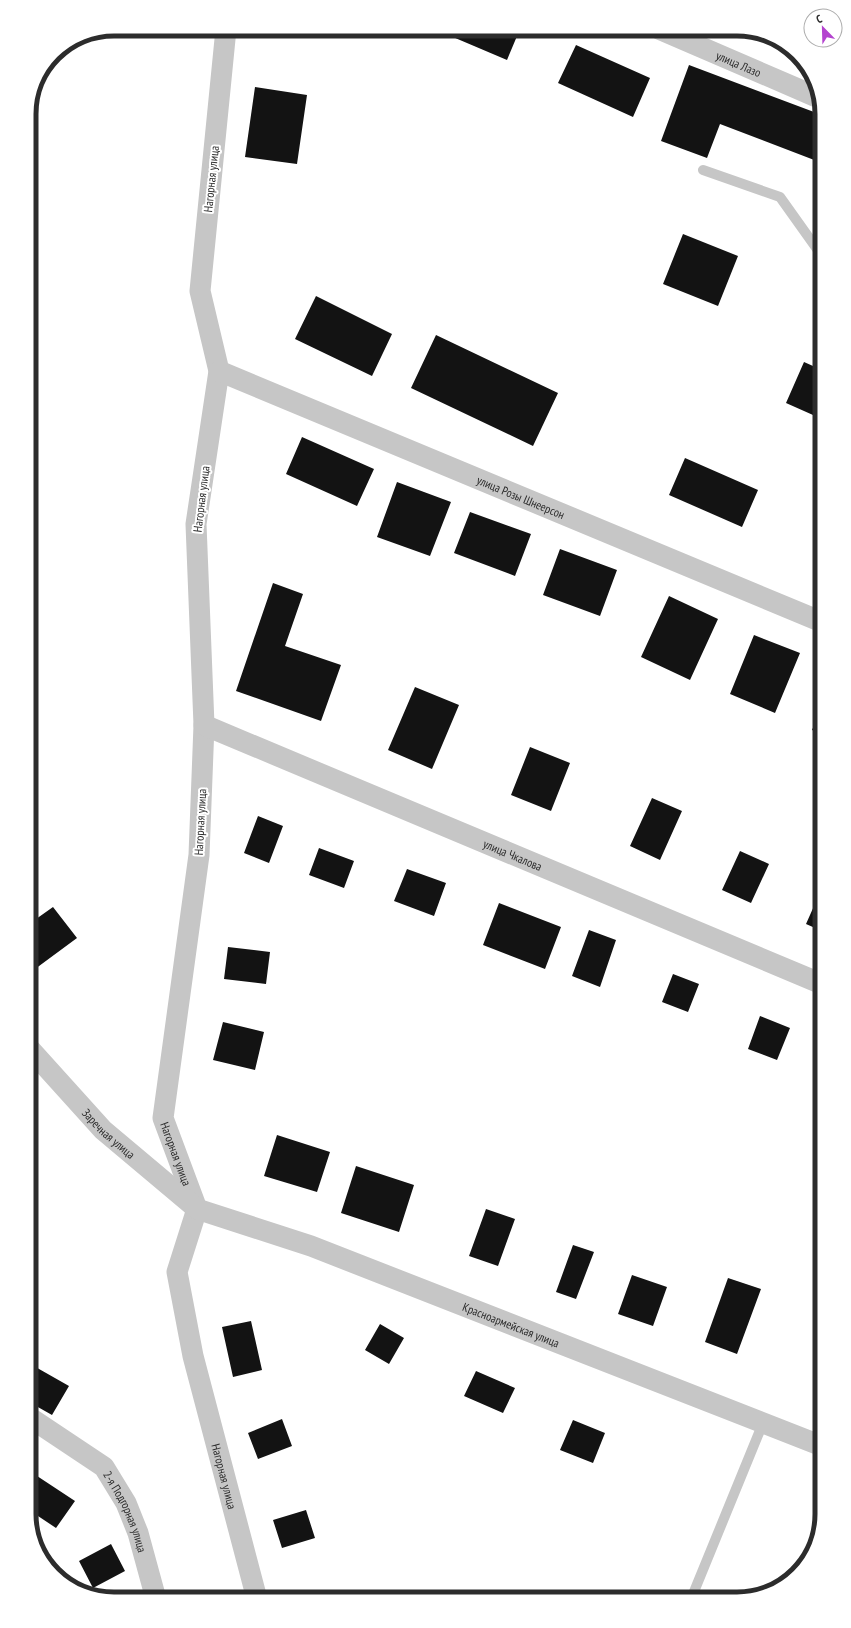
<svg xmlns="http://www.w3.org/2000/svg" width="851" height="1628" font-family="'PT Sans Narrow',sans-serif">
  <rect width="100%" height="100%" fill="#fff"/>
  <!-- building -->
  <path fill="#131313" d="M434,29H520L507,60Z
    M576,45L650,78L633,117L558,83Z
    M689,65L822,115V163L720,124L707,158L661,141Z
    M255,87L307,95L297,164L245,157Z
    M683,234L738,256L718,306L663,284Z
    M316,296L392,334L372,376L295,339Z
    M436,335L558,393L533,446L411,388Z
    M804,362L822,370V419L786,403Z
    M29,373H34L30,398H29Z
    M302,437L374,469L357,506L286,474Z
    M685,458L758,490L742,527L669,495Z
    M397,482L451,502L430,556L377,537Z
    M470,512L531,534L515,576L454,553Z
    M560,549L617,570L600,616L543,595Z
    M273,583L303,594L285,646L341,665L321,721L236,691Z
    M669,596L718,619L690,680L641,657Z
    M754,635L800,653L775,713L730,694Z
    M415,687L459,705L432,769L388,750Z
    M822,707V734L812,730Z
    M530,747L570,763L551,811L511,795Z
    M652,798L682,811L660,860L630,846Z
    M258,816L283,826L269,863L244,853Z
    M319,848L354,861L344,888L309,875Z
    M740,851L769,864L751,903L722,890Z
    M407,869L446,883L434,916L394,901Z
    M822,888V931L806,924Z
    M499,903L561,927L545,969L483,945Z
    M53,907L77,938L35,969L29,961V924Z
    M589,930L616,940L600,987L572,976Z
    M228,947L270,952L266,984L224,979Z
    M673,974L699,984L688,1012L662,1002Z
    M760,1016L790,1028L777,1060L748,1049Z
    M223,1022L264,1032L255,1070L213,1060Z
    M277,1135L330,1152L317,1192L264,1176Z
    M356,1166L414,1185L399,1232L341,1213Z
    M486,1209L515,1219L498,1266L469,1256Z
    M573,1245L594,1252L576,1299L556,1292Z
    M632,1275L667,1287L653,1326L618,1314Z
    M728,1278L761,1289L737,1354L705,1342Z
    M251,1321L262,1370L233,1377L222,1327Z
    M380,1324L404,1338L389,1364L365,1350Z
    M32,1365L69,1386L52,1415L29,1402V1370Z
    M476,1371L515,1388L503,1413L464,1396Z
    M282,1419L292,1446L258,1459L248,1433Z
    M573,1420L605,1433L593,1463L560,1450Z
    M31,1472L75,1501L56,1528L29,1510V1475Z
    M306,1510L315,1538L282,1548L273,1520Z
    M111,1544L125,1571L93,1588L79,1561Z
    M330,1591L334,1599H310Z"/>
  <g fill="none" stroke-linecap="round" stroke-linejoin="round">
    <!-- service -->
    <path stroke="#c6c6c6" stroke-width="10" d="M703,170L780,197L822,256
      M691,1599L763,1423"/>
    <!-- minor -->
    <g stroke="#c6c6c6" stroke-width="21">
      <path id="s1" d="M226,29L200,291L219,371L196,524L204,725L199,855L163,1118L197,1209L177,1272L193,1356L257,1599"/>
      <path id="s2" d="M659,29L819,98"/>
      <path id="s3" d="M219,371L822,622"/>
      <path id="s4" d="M204,725L822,984"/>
      <path id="s5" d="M29,1048L103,1130L197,1209L311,1246L822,1446"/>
      <path id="s6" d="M29,1417L104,1467L126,1503L138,1533L156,1599"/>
    </g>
  </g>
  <g text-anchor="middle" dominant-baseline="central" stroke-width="4" stroke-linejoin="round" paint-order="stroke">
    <!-- street labels -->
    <g font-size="12" fill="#2c2c2c" stroke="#fff">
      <text stroke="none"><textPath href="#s2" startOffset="87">улица Лазо</textPath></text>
      <text transform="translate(211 179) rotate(-84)">Нагорная улица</text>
      <text stroke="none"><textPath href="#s3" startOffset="327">улица Розы Шнеерсон</textPath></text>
      <text transform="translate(201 499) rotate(-83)">Нагорная улица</text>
      <text transform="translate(200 822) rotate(-87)">Нагорная улица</text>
      <text stroke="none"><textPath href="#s4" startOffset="335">улица Чкалова</textPath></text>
      <text stroke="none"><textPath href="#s5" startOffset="117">Заречная улица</textPath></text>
      <text stroke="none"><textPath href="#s1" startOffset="1135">Нагорная улица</textPath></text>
      <text stroke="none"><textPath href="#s5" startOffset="568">Красноармейская улица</textPath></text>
      <text stroke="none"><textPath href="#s1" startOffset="1470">Нагорная улица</textPath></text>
      <text stroke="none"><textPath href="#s6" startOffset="140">2-я Подгорная улица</textPath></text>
    </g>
  </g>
  <!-- crop -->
  <path d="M0 0H851V1628H0ZM114 36H737A78 78 0 0 1 815 114V1514A78 78 0 0 1 737 1592H114A78 78 0 0 1 36 1514V114A78 78 0 0 1 114 36Z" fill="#fff" fill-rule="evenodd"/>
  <path fill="none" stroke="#2c2c2c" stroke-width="5" d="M114 36H737A78 78 0 0 1 815 114V1514A78 78 0 0 1 737 1592H114A78 78 0 0 1 36 1514V114A78 78 0 0 1 114 36Z"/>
  <!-- north arrow -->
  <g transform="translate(823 28) rotate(337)"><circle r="19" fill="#ffffff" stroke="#ababab"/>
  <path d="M0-3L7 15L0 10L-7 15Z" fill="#b443cf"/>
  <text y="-6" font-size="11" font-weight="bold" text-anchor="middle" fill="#2c2c2c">С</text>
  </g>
</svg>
